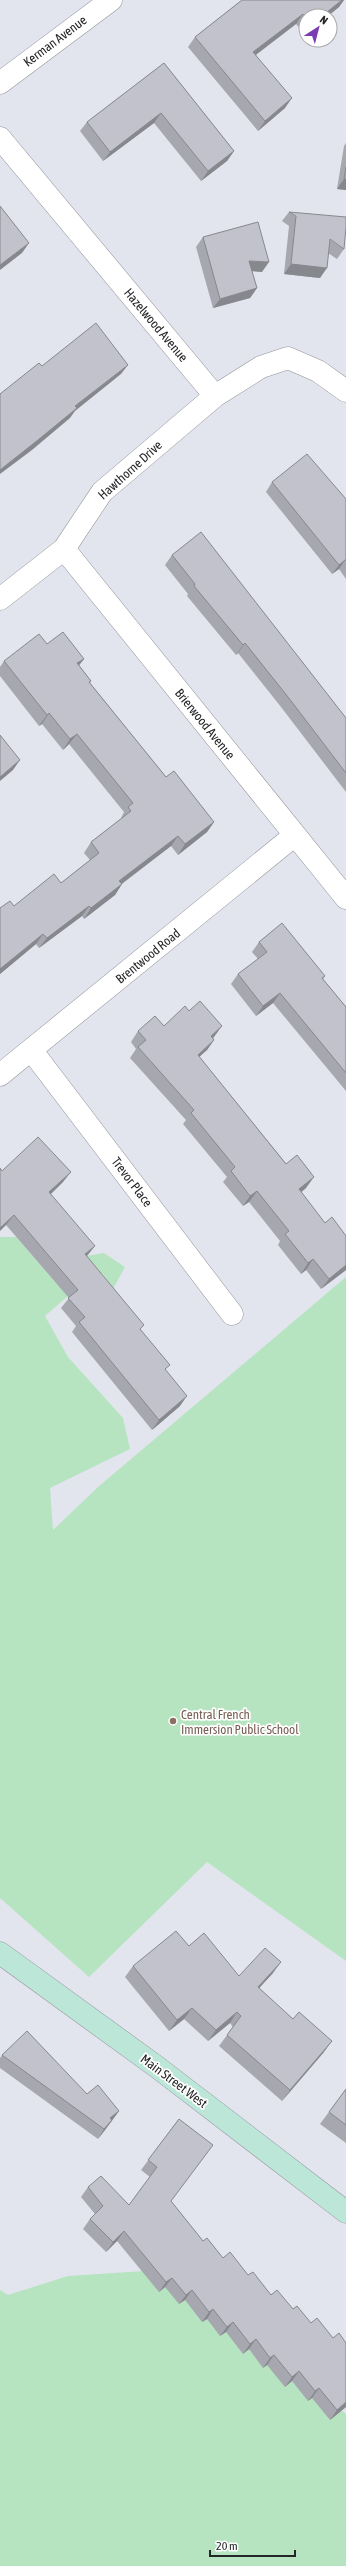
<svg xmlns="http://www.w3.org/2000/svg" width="346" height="2566" font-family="'Asap Condensed',sans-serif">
  <rect width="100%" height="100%" fill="#e3e5ee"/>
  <!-- green -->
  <path fill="#b6e4c0" d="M0,1237H16L56,1283L87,1256L104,1253L125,1267L113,1289L103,1274L68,1296L45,1316L68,1357L123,1418L130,1449L50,1488L53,1530L98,1487L346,1277V1961L207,1862L89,1977L0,1898Z
    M159,2270L346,2414V2566H0V2290L8,2295L68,2276Z"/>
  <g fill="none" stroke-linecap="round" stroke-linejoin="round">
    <defs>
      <path id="minor" d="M0,83L111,0
        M0,138L215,396
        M64,549L346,898
        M0,599L64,549L102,492L215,396L261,367L288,358L318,371L346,391
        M32,1051L232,1314
        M0,1075L295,835"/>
      <path id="secondary" d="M0,1953L157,2067L346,2212"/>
    </defs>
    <!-- minor casing -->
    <use href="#minor" stroke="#93949c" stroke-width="23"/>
    <!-- secondary casing -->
    <use href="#secondary" stroke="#93949c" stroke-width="23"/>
    <!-- minor -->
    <use href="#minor" stroke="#fff" stroke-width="22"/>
    <!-- secondary -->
    <use href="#secondary" stroke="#bce7d8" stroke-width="22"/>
  </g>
  <!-- wall -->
  <path fill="#a6a7af" d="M242,0H344L339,7L328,16H306V33L305,34L296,24L256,55L285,108L258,131L188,47L195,37Z
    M164,63L234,151L227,161L201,181L154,123L103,161L80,131L87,122Z
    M346,143V190L337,189L344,146Z
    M289,212L344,249L337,259L328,253L320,278L284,274L289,226L282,221Z
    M203,237L262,272L252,271L257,288L250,298L213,308L196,247Z
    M272,482L346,499V579L339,569L332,574L266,492Z
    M172,555L346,718V792L281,707L238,653L236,655L187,596L188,594L165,565Z
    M47,644L84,659L79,665L91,681L90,683L166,777L214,822L207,832L178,855L171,846L122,884L115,895L84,919L82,916L39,948L36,944L0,974V908L14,906L61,883L90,860L84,853L91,842L121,819V818L124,812L69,744L63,750L42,724L39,726L0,676V667L4,661Z
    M259,942L325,976L323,979L346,1007V1091L273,1003L256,1016L231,984L238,974L258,959L252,952Z
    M164,1026L214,1037L213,1038L214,1040L207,1050L199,1057L306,1188L301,1192L346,1270L321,1289L306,1270L301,1274L278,1245L280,1241L249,1202L243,1206L223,1182L227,1177L183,1124L186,1120L130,1058L136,1049L131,1042L138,1031Z
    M2,1171L63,1182L51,1194L87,1257L141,1330L166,1370L180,1406L152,1430L72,1332L76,1326L61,1308L69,1298L6,1225Z
    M189,1946L239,1976L273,1973L259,1988L324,2052L282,2101L219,2046L233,2027L230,2023L208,2041L184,2019L169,2031L125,1977L133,1966Z
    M2,2055L87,2094L119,2111L105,2130L98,2139L0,2068V2058Z
    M346,2089V2143L320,2124Z
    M179,2119L171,2202L203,2241L223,2258L346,2407L330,2420L312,2398L308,2401L292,2381L285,2387L267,2365L263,2368L249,2349L243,2354L226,2332L220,2336L207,2319L202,2322L185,2300L179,2304L165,2287L159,2292L117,2241L106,2252L83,2229L90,2219L95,2214L81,2197L88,2187L129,2205L150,2177L141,2170Z"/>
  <!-- shaded-wall -->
  <path fill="#87888e" d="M342,0H344L339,7L328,16H322Z
    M303,14L296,24L246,62L253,52Z
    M292,98L285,108L258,131L265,121Z
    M161,113L154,123L103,161L110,152Z
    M234,151L227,161L201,181L208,171Z
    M344,179H346V190L337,189Z
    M29,243L22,253L0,270V265Z
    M249,261L269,262L262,272L242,270Z
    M291,264L327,268L320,278L284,274Z
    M257,288L250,298L213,308L220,299Z
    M128,365L121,374L75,411L70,418L32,450L0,474V470L75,406Z
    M345,560L339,569L332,574L339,565Z
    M245,643L238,653L236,655L243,645Z
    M84,659L76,669L77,663Z
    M49,713L42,724L39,726L47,715Z
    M77,734L69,744L63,750L70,739Z
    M20,760L13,770L0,781V777Z
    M214,822L207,832L178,855L185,844Z
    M178,836L171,846L112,891L119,881Z
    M122,884L115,895L84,919L91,908Z
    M89,906L82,916L39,948L47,938Z
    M43,934L36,944L0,974V969Z
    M280,993L273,1003L256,1016L263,1006Z
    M222,1026L214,1037L203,1047L211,1036Z
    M214,1040L207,1050L190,1065L198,1055Z
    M71,1172L63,1182L42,1202L49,1192Z
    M314,1177L306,1188L292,1200L299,1189Z
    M257,1191L249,1202L243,1206L250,1196Z
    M14,1215L6,1225L0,1231V1228Z
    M95,1246L87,1256L78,1264L85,1254Z
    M313,1259L306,1270L301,1274L308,1263Z
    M346,1265V1270L321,1289L329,1279Z
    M187,1396L180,1406L152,1430L159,1420Z
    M281,1962L273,1973L250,1998L258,1987Z
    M192,2008L184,2019L169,2031L177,2020Z
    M237,2012L230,2023L208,2041L216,2030Z
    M332,2041L324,2052L282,2101L290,2090Z
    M119,2111L105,2130L98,2139L104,2129L110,2118Z
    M124,2231L117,2241L106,2252L113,2242Z
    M172,2278L165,2287L159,2292L166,2282Z
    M192,2290L185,2300L179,2304L186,2295Z
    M213,2309L207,2319L202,2322L209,2312Z
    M233,2322L226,2332L220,2336L227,2327Z
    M256,2339L249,2349L243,2354L250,2344Z
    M274,2355L267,2365L263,2368L270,2358Z
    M299,2371L292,2381L285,2387L292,2377Z
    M319,2388L312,2398L308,2401L315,2391Z
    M346,2402V2407L330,2420L337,2410Z"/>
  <!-- building -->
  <path fill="#c1c2cb" stroke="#87888e" d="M242,0H342L322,16H306V18L303,14L253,52L292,98L265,121L195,37Z
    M164,63L234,151L208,171L161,113L110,152L87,122Z
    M346,167V179H344Z
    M0,206L29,243L0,265Z
    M289,212L346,217V227L344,249L330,239L327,268L291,264L296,216Z
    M258,222L269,262L249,261L257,288L220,299L203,237Z
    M96,323L128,365L75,406L77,408L38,440L0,470V394L39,363L42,366Z
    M307,454L346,499V560H345L339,565L272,482Z
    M201,532L346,718V773L288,697L245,643L243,645L194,586L195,584L172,555Z
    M63,632L84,659L77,663L91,681L89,682L166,777L174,771L214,822L185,844L178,836L119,881L122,884L91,908L89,906L47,938L43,934L0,969V908L10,901L14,906L54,874L61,883L99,853L91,842L131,811L128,807L133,803L77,734L70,739L49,713L47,715L4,661L39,634L47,644Z
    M0,735L20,760L0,777Z
    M282,923L325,976L322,978L346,1007V1073L280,993L263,1006L238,974L267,952L259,942Z
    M200,1001L222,1026L211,1036L214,1040L198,1055L286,1164L297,1155L314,1177L299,1189L325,1223L332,1217L346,1236V1265L329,1279L313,1259L308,1263L285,1234L289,1231L257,1191L250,1196L231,1171L235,1167L191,1113L194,1110L138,1047L146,1040L138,1031L155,1016L164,1026L185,1006L189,1011Z
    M38,1137L71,1172L49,1192L95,1246L85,1254L144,1325L140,1329L170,1365L165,1369L187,1396L159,1420L79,1322L85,1317L68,1298L78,1290L14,1215L0,1228V1168L2,1171Z
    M176,1931L189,1946L204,1933L239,1976L265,1948L281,1962L258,1987L293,2019L299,2012L332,2041L290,2090L227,2035L241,2016L237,2012L216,2030L192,2008L177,2020L133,1966Z
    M27,2031L87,2094L98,2085L119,2111L110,2118L112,2120L104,2129L2,2055Z
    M346,2089V2125L329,2112Z
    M179,2119L213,2145L171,2201L203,2241L207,2238L223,2258L230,2252L248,2275L253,2272L271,2295L277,2290L293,2309L297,2306L311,2323L317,2318L333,2338L339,2333L346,2343V2402L337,2410L319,2388L315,2391L299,2371L292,2377L274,2355L270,2358L256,2339L250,2344L233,2322L227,2327L213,2309L209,2312L192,2290L186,2295L172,2278L166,2282L124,2231L113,2242L90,2219L103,2206L88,2187L101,2176L129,2205L157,2167L148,2160Z"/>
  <!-- markers -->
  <circle fill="#8d6e63" stroke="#fff" stroke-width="1.5" cx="173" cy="1721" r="4"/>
  <g text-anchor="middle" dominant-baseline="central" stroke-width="3.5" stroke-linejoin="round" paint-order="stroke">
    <!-- street labels -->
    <g font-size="13" fill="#262629" stroke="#fff">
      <text transform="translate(55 41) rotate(-37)">Kerman Avenue</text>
      <text transform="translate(156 325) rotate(50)">Hazelwood Avenue</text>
      <text transform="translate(130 470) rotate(-42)">Hawthorne Drive</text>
      <text transform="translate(205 724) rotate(51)">Brierwood Avenue</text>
      <text transform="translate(148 956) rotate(-39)">Brentwood Road</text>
      <text transform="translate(132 1182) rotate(53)">Trevor Place</text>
      <text transform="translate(174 2081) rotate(37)">Main Street West</text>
    </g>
    <!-- education labels -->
    <g font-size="13" fill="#785e54" stroke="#fff" text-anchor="start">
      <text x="181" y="1714">Central French<tspan x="181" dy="15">Immersion Public School</tspan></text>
    </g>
  </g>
  <!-- north arrow -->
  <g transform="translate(318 28) rotate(36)"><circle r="19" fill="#ffffff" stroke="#a8a8a9"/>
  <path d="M0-3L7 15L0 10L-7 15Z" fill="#7a3db2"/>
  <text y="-6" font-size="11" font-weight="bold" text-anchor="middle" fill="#262629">N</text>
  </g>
  <!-- scale -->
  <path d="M210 2550v6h85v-6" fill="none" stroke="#262629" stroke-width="2"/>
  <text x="216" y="2550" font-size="12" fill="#262629" stroke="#ffffff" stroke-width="3" paint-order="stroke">20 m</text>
</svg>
